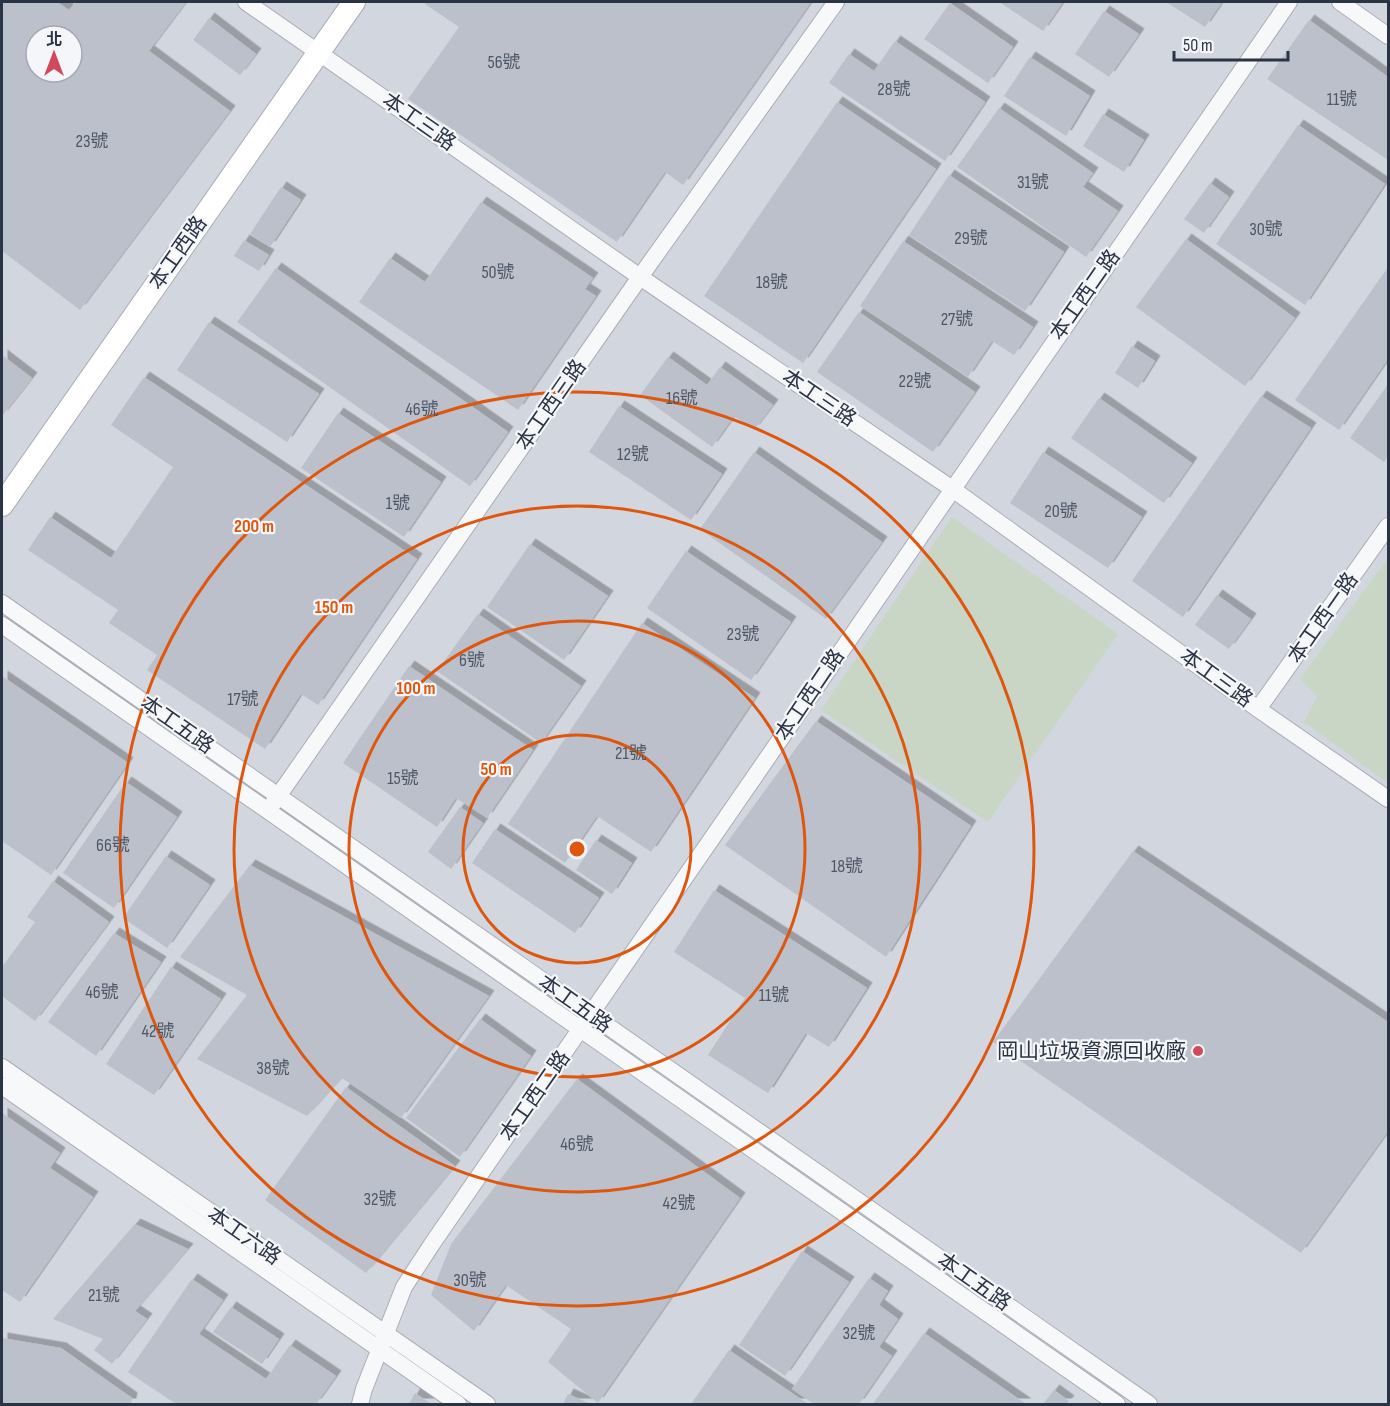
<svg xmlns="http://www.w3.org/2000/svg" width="1390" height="1406" font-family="'Sofia Sans Condensed','Noto Sans TC',sans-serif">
  <defs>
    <filter id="shadow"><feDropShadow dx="5.5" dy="-5.5" stdDeviation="0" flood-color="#0004"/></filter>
  </defs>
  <rect width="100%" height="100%" fill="#e4e7ec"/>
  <!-- built -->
  <path fill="#d2d6de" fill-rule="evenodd" d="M2,2H1388V1404H2ZM36,36H72V72H36Z"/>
  <!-- green -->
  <path fill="#c9d6c5" d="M952,517L1118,634L988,822L821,710Z
    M1388,558V783L1304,722L1317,696L1300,679Z"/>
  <!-- building -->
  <path fill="#bbc0ca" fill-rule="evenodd" filter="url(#shadow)" d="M2,2H57L69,10L76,2H186L149,51L230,111L80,310L2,251ZM36,36H72V72H36Z
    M426,2H811L683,185L665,172L617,242L408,99L459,27L425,4Z
    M999,2H1063L1043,31Z
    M1166,2H1222L1205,27Z
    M950,3L1013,47L988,83L924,39Z
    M1104,11L1139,34L1109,77L1075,54Z
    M209,18L256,54L240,75L193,40Z
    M1309,20L1388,77V160L1267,79Z
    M895,41L985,102L945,161L829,83L849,54L874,71Z
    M1030,57L1090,96L1066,136L1004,96Z
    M837,102L936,169L803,363L704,296Z
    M999,108L1093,173L1083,187L1118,211L1086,257L957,167Z
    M1103,114L1144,140L1124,172L1083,146Z
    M1298,125L1385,184L1305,305L1216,244Z
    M949,175L1064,252L1025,311L909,235Z
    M1210,183L1229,197L1204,233L1184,219Z
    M281,187L301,200L270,247L250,234Z
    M481,202L593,278L585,289L596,296L518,410L359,302L390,258L425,282Z
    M1186,239L1295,318L1245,386L1136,307Z
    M244,240L269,255L259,271L234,256Z
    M903,241L1033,327L1014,355L992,341L968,377L860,306Z
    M1388,267V359L1339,430L1295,400Z
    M276,268L508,432L470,486L237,322Z
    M859,312L975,392L933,452L817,372Z
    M209,322L319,394L287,442L177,370Z
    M1132,346L1155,361L1138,388L1115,373Z
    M2,355L32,378L2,416Z
    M668,357L707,385L720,367L773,405L754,430L734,416L712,447L640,395Z
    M144,377L417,559L318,705L301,694L265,749L147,670L157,655L109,623L118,610L28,550L50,517L111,558L173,467L111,425Z
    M1388,384V456L1384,462L1350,438Z
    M1261,396L1311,428L1183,617L1132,581Z
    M1099,398L1192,463L1164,503L1071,438Z
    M619,406L722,474L691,520L589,452Z
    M338,413L441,482L404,537L301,468Z
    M754,452L882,542L826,619L700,529Z
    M1043,452L1142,517L1108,568L1010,503Z
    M530,544L608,596L564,660L487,607Z
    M686,551L791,622L751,680L647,608Z
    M1217,595L1251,619L1229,649L1195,625Z
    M478,614L581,686L541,743L437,671Z
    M642,623L755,698L651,852L597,816L565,863L508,824Z
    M409,666L533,750L487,818L456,798L437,827L343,763Z
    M2,676L128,763L51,875L2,841Z
    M816,721L971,826L886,957L725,845Z
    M126,782L177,817L114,908L63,873Z
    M460,807L483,823L451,869L428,852Z
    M495,829L599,898L575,933L472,863Z
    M596,840L632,863L612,894L576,870Z
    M1133,851L1388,1022V1131L1301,1253L993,1042Z
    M166,856L210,885L167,948L123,918Z
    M250,865L489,996L401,1118L342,1078L307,1116L197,1059L247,995L180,957Z
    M53,881L109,922L35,1021L2,996V967L35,922L27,917Z
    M714,890L867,988L829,1047L806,1033L768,1093L708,1055L745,998L674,952Z
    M114,933L161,962L96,1056L48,1022Z
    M171,967L221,999L154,1095L106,1064Z
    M480,1019L531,1056L460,1157L406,1118Z
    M577,1079L740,1198L598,1403L548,1362L571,1329L506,1285L474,1331L431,1295L451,1244Z
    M346,1087L455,1166L366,1273L265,1200Z
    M2,1113L60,1153L50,1168L93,1197L20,1302L2,1290Z
    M135,1224L188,1249L135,1311L147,1319L112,1364L94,1350L103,1339L53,1319Z
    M802,1251L849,1282L785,1376L739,1345Z
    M869,1278L888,1291L879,1305L898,1319L879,1347L892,1356L859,1404H814L792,1389Z
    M192,1279L223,1300L199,1334L266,1379L290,1345L336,1376L316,1404H176L128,1372Z
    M231,1307L279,1339L262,1364L213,1332Z
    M924,1333L1026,1404H873Z
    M2,1338L61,1348L132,1398L131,1404H2Z
    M729,1350L808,1404H691Z
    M1054,1390L1069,1401L1066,1404H1043Z
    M415,1393L431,1404H409Z
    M568,1394L591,1404H563Z"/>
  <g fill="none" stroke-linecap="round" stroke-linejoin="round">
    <defs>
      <path id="street" d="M246,2L640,277L951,488L1258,709L1388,799
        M1340,2L1388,36
        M2,603L1149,1404
        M2,625L1117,1404
        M1258,709L1388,526
        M272,805L640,277L836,2
        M2,1067L487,1404
        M2,1086L458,1404
        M360,1404L364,1389L404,1287L432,1244L1289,2"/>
      <path id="secondary" d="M2,505L354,2"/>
    </defs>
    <!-- street casing -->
    <use href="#street" stroke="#a9aeb7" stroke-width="18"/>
    <!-- secondary casing -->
    <use href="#secondary" stroke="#a9aeb7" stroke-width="24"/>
    <!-- street -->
    <use href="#street" stroke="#f7f8fa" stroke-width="16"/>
    <!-- secondary -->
    <use href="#secondary" stroke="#fff" stroke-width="22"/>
  </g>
  <!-- distance rings -->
  <g fill="none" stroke="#df570f" stroke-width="3">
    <circle cx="577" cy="849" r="114"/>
    <circle cx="577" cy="849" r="228"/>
    <circle cx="577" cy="849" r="343"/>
    <circle cx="577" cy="849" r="457"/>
  </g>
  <!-- markers -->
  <circle fill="#d1495b" stroke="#f4f6f9" stroke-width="2" cx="1198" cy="1051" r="6"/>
  <g text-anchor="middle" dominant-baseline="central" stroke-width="4.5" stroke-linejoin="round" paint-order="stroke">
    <!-- number labels -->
    <g font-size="18" fill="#4f5766">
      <text x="504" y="62">56號</text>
      <text x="894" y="89">28號</text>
      <text x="1342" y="99">11號</text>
      <text x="92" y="141">23號</text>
      <text x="1033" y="182">31號</text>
      <text x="1266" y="229">30號</text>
      <text x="971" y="238">29號</text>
      <text x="498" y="272">50號</text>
      <text x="772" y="282">18號</text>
      <text x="957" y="319">27號</text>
      <text x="915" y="381">22號</text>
      <text x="682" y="398">16號</text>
      <text x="422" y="409">46號</text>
      <text x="633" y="454">12號</text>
      <text x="398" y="503">1號</text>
      <text x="1061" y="511">20號</text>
      <text x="743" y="634">23號</text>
      <text x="472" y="660">6號</text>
      <text x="243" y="699">17號</text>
      <text x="631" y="753">21號</text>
      <text x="403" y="778">15號</text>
      <text x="113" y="845">66號</text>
      <text x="847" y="866">18號</text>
      <text x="102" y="992">46號</text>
      <text x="774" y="995">11號</text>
      <text x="158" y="1031">42號</text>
      <text x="273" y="1068">38號</text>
      <text x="577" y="1144">46號</text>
      <text x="380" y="1199">32號</text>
      <text x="679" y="1203">42號</text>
      <text x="470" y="1280">30號</text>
      <text x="104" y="1295">21號</text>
      <text x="859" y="1333">32號</text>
    </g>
    <!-- street labels -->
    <g font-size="21" fill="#2b3445" stroke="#f4f6f9">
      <text transform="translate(419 122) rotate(35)">本工三路</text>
      <text transform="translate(178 253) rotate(-55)">本工西路</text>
      <text transform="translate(1085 295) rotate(-55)">本工西二路</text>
      <text transform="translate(819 398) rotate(34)">本工三路</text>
      <text transform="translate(551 405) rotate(-55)">本工西三路</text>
      <text transform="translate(1323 618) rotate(-55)">本工西一路</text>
      <text transform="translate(1216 678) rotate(36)">本工三路</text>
      <text transform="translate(810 695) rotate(-56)">本工西二路</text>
      <text transform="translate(177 725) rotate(35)">本工五路</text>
      <text transform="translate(575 1004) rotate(35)">本工五路</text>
      <text transform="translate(535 1096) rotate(-55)">本工西二路</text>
      <text transform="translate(244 1236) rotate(35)">本工六路</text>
      <text transform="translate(974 1282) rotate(35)">本工五路</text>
    </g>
    <!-- poi labels -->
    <g font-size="21" fill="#2b3445" stroke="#f4f6f9" text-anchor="end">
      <text x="1186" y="1051">岡山垃圾資源回收廠</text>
    </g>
  </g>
  <circle cx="577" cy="849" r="9" fill="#df570f" stroke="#f4f6f9" stroke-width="3"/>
  <g font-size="18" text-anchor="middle" font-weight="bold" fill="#df570f" stroke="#f4f6f9" stroke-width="4.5" stroke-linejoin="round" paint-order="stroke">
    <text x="254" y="532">200 m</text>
    <text x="334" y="613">150 m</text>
    <text x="416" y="694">100 m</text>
    <text x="496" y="775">50 m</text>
  </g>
  <!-- border -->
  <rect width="1390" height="1406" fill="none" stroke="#2b3445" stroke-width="6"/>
  <!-- north arrow -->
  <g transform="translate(54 54)"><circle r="28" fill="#f4f6f9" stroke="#a4a8b1" stroke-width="1.5"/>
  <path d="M0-4.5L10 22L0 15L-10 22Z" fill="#d1495b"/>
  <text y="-9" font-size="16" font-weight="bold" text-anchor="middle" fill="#2b3445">北</text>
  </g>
  <!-- scale -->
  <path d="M1174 51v9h114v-9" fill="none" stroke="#2b3445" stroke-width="3"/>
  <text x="1183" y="51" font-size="18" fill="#2b3445" stroke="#f4f6f9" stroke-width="4.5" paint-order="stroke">50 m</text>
</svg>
